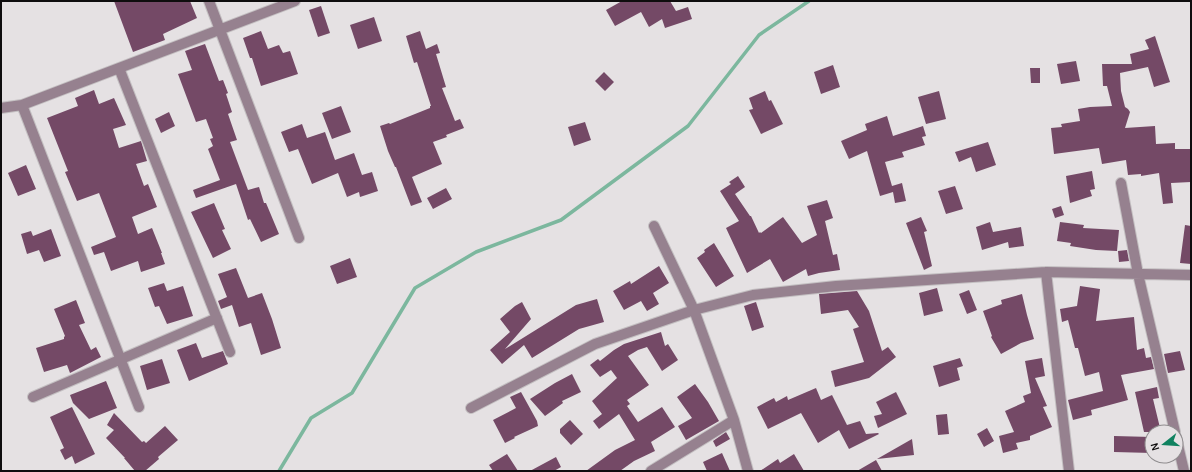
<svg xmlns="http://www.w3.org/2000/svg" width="1192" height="472" font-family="Karla,sans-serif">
  <rect width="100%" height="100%" fill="#e5e1e3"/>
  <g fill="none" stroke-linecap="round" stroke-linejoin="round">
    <!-- stream -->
    <path stroke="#7cb79e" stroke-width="3.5" d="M279,471L311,418L352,393L415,288L476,252L561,220L688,126L759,35L809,1"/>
  </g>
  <!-- building -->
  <path fill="#744966" d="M114,1H190L197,18L163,34L165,40L133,52Z
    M622,1H670L676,11L688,7L692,19L665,28L662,19L649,27L641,12L615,26L606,10Z
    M321,6L330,33L318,37L309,10Z
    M374,17L382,41L358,49L350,25Z
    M261,31L268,49L279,45L283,53L290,51L298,74L261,86L252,58H250L243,38Z
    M420,31L426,49L437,44L440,53L436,54L446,87L442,88L455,121L460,119L464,128L446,135L447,137L433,142L442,164L412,177L422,202L411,206L396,167H395L388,151L380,126L389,123L390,124L430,108V106H431L417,62L414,63L406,36Z
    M1155,36L1170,82L1154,87L1148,67L1120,73L1121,91L1125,107L1128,109L1130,112L1125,128L1155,126L1156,144L1175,143V149H1191V182L1171,183L1173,203L1163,204L1159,173L1141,176V174L1128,175L1126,160L1102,164L1099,148L1054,154L1051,128L1062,127L1061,124L1080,121L1078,109L1090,107L1112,106L1107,86H1103L1102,64H1132L1130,54L1149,49L1145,40Z
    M205,44L219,81L223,80L228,93L226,94L232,112L228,114L237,140L230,142L248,190L259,187L264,203H266L279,234L261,242L250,219L248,220L236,184L196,198L193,190L220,180L208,149L213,146L210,139L213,138L206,119L196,122L178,74L192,70L185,51Z
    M1076,61L1080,81L1061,84L1057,64Z
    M833,65L840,87L821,94L814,72Z
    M1030,68H1040V83H1031Z
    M604,72L614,82L605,91L595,81Z
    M94,90L99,104L114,98L126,125L113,129L119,148L141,141L147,161L136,164L144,186L148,184L157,207L132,217L138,234L152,228L162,253H161L165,264L141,272L138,261L111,271L104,252L94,255L91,247L116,237L99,193L77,201L65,172L68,171L47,118L78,106L75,98Z
    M765,91L769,101L771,100L783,124L761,134L749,110L753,109L749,98Z
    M939,91L946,119L926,124L918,97Z
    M341,106L351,132L332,139L322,113Z
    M169,112L175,126L161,133L155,119Z
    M887,116L893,136L923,126L926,136L922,137L925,145L902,152L904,157L885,162L892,186L902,183L906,201L895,203L893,192L880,196L867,151L849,159L841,141L867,130L865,124Z
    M585,122L591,140L574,146L568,127Z
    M302,124L307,138L325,132L335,160L354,153L362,175L372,172L378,191L360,197L359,192L347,197L338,173L312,184L298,149L289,152L281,132Z
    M988,142L996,165L976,172L971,157L959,162L955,152Z
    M26,165L36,189L18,196L8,173Z
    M1092,171L1095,189L1090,190L1092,196L1070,203L1066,176Z
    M738,176L745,187L735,194L750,216H751L759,233L760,232L761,233L783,217L802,243L817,235L807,206L827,200L833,218L825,221L833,255L837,254L840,270L819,273L808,276L806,269L783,282L770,259L747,273L726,228L739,221L720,191L731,184L729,182Z
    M955,186L963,209L946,214L938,191Z
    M446,188L452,199L433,209L427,198Z
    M214,203L225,229L222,230L231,249L213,258L191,212Z
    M1061,206L1064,215L1055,218L1052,209Z
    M921,217L927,231L924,232L932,266L924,270L906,223Z
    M990,222L993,232L1021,227L1024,246L1009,248L1008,242L982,250L976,227Z
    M1060,222L1084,225L1083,228L1119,230L1117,251L1096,250L1070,246L1071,243L1057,241Z
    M1185,225L1191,226V264L1180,263Z
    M51,229L61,256L44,262L39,250L27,254L21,234L31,231L33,236Z
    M714,243L734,276L716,287L697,258L705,252L704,250Z
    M1127,250L1129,261L1119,262L1118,251Z
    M350,258L357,277L337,284L330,266Z
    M659,266L669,283L653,293L659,304L647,311L641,301L624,310L613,291L630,281L631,284Z
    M236,268L248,298L262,293L272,319L281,348L261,355L251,323L239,327L232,305L221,309L218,301L227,297L218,274Z
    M164,283L167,291L183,286L193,316L167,324L159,306L155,307L148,288Z
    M1080,286L1100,289L1096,321L1134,317L1137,350L1144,348L1146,358L1151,357L1154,369L1121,375L1128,400L1091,410L1092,415L1073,420L1068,400L1103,391L1099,372L1085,376L1078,348H1075L1068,320L1062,322L1060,309L1077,306Z
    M937,288L943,311L924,316L919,293Z
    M969,290L977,310L967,314L959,294Z
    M857,291L869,311L882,351L888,347L896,357L869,378L835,387L831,371L864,362L853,329L859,327L848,310L821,314L819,294Z
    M1022,294L1027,315L1034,339L1021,343L1001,354L991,337L992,336L983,311L1002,304L1001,300Z
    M597,299L604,322L579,329L532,358L524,345L502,364L490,350L510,332L500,319L515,306L522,302L531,319L505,349L576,305Z
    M76,300L85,323L79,325L91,350L96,347L101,357L70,373L67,365L44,372L36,348L64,339V337L65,336L54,309Z
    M756,302L764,327L752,331L744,306Z
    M661,332L665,346L668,344L678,360L662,371L647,347L638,350L628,356L649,385L627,400L630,404L627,406L638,422L662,407L675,427L651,442L655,451L634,461L620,471H586L615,450L635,440L619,414L599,429L593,421L602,414L592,401L617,378L611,370L600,377L590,365L598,359L600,361L614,350L624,344Z
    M196,343L202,358L223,351L228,364L189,381L177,350Z
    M1180,351L1185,370L1168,373L1164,354Z
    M960,358L963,366L957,368L960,380L939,387L933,366Z
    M1042,358L1045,376L1035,378L1047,406L1043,407L1052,427L1030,436V440L1016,443L1018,449L1003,453L999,436L1014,432L1005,411L1025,402L1023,396L1031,393L1025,361Z
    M162,359L170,383L147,390L140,366Z
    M572,374L581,392L562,401L563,403L545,416L530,399L555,383Z
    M106,381L117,408L89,419L73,403L70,395Z
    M695,384L708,402L719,421L686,440L678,426L692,418L677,397Z
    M1157,387L1159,398L1153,399L1161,432H1144L1135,392Z
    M816,388L821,400L832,395L847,425L860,421L866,434L878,433L879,434L849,449L839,430L818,443L801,413L768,429L757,407L774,398L776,402L787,396L788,400Z
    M521,392L537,421L538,426L514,437L515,438L505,443L493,420L516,408L510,397Z
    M896,392L907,414L878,428L874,416L882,414L876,402Z
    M72,407L95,454L75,464L72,456L65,460L60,450L64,448L50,417Z
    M114,413L142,442L144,441L146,443L165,426L178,440L158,457L159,459L145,471H135L124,458H125L106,438L114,430L107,425Z
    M947,414L949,434L938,435L936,415Z
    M570,420L583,434L571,445L560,433V429Z
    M987,428L994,441L984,447L977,434Z
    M726,432L730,439L716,447L713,441Z
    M1114,436L1152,437V453L1114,452Z
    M912,439L914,455L877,459Z
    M722,453L730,471H707L703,462Z
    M507,454L518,471H493L489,465Z
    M794,454L804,471H760L778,459L780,463Z
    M556,457L561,467L554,471H530Z
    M876,460L882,471H857Z"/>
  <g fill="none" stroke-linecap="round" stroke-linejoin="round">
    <defs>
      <path id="street" d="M209,1L299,238
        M119,68L230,352
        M22,105L139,407
        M1,108L22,105L295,1
        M1121,183L1138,274L1175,432
        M654,226L694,310L734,420L748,471
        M1046,272L1069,471
        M33,397L217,318
        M471,408L595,344L694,310L753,295L836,286L1046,272L1191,275
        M1176,437L1184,471
        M651,471L734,420"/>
    </defs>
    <!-- street casing -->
    <use href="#street" stroke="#c3bfc1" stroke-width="12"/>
    <!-- street -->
    <use href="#street" stroke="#96818f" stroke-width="10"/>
  </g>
  <!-- border -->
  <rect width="1192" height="472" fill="none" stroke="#0f0d0e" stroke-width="4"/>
  <!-- north arrow -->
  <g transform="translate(1164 444) rotate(253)"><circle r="19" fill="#e5e1e3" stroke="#8f8c8e"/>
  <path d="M0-3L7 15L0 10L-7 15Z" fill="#108260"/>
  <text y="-6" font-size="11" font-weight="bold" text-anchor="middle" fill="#0f0d0e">N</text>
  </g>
</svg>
